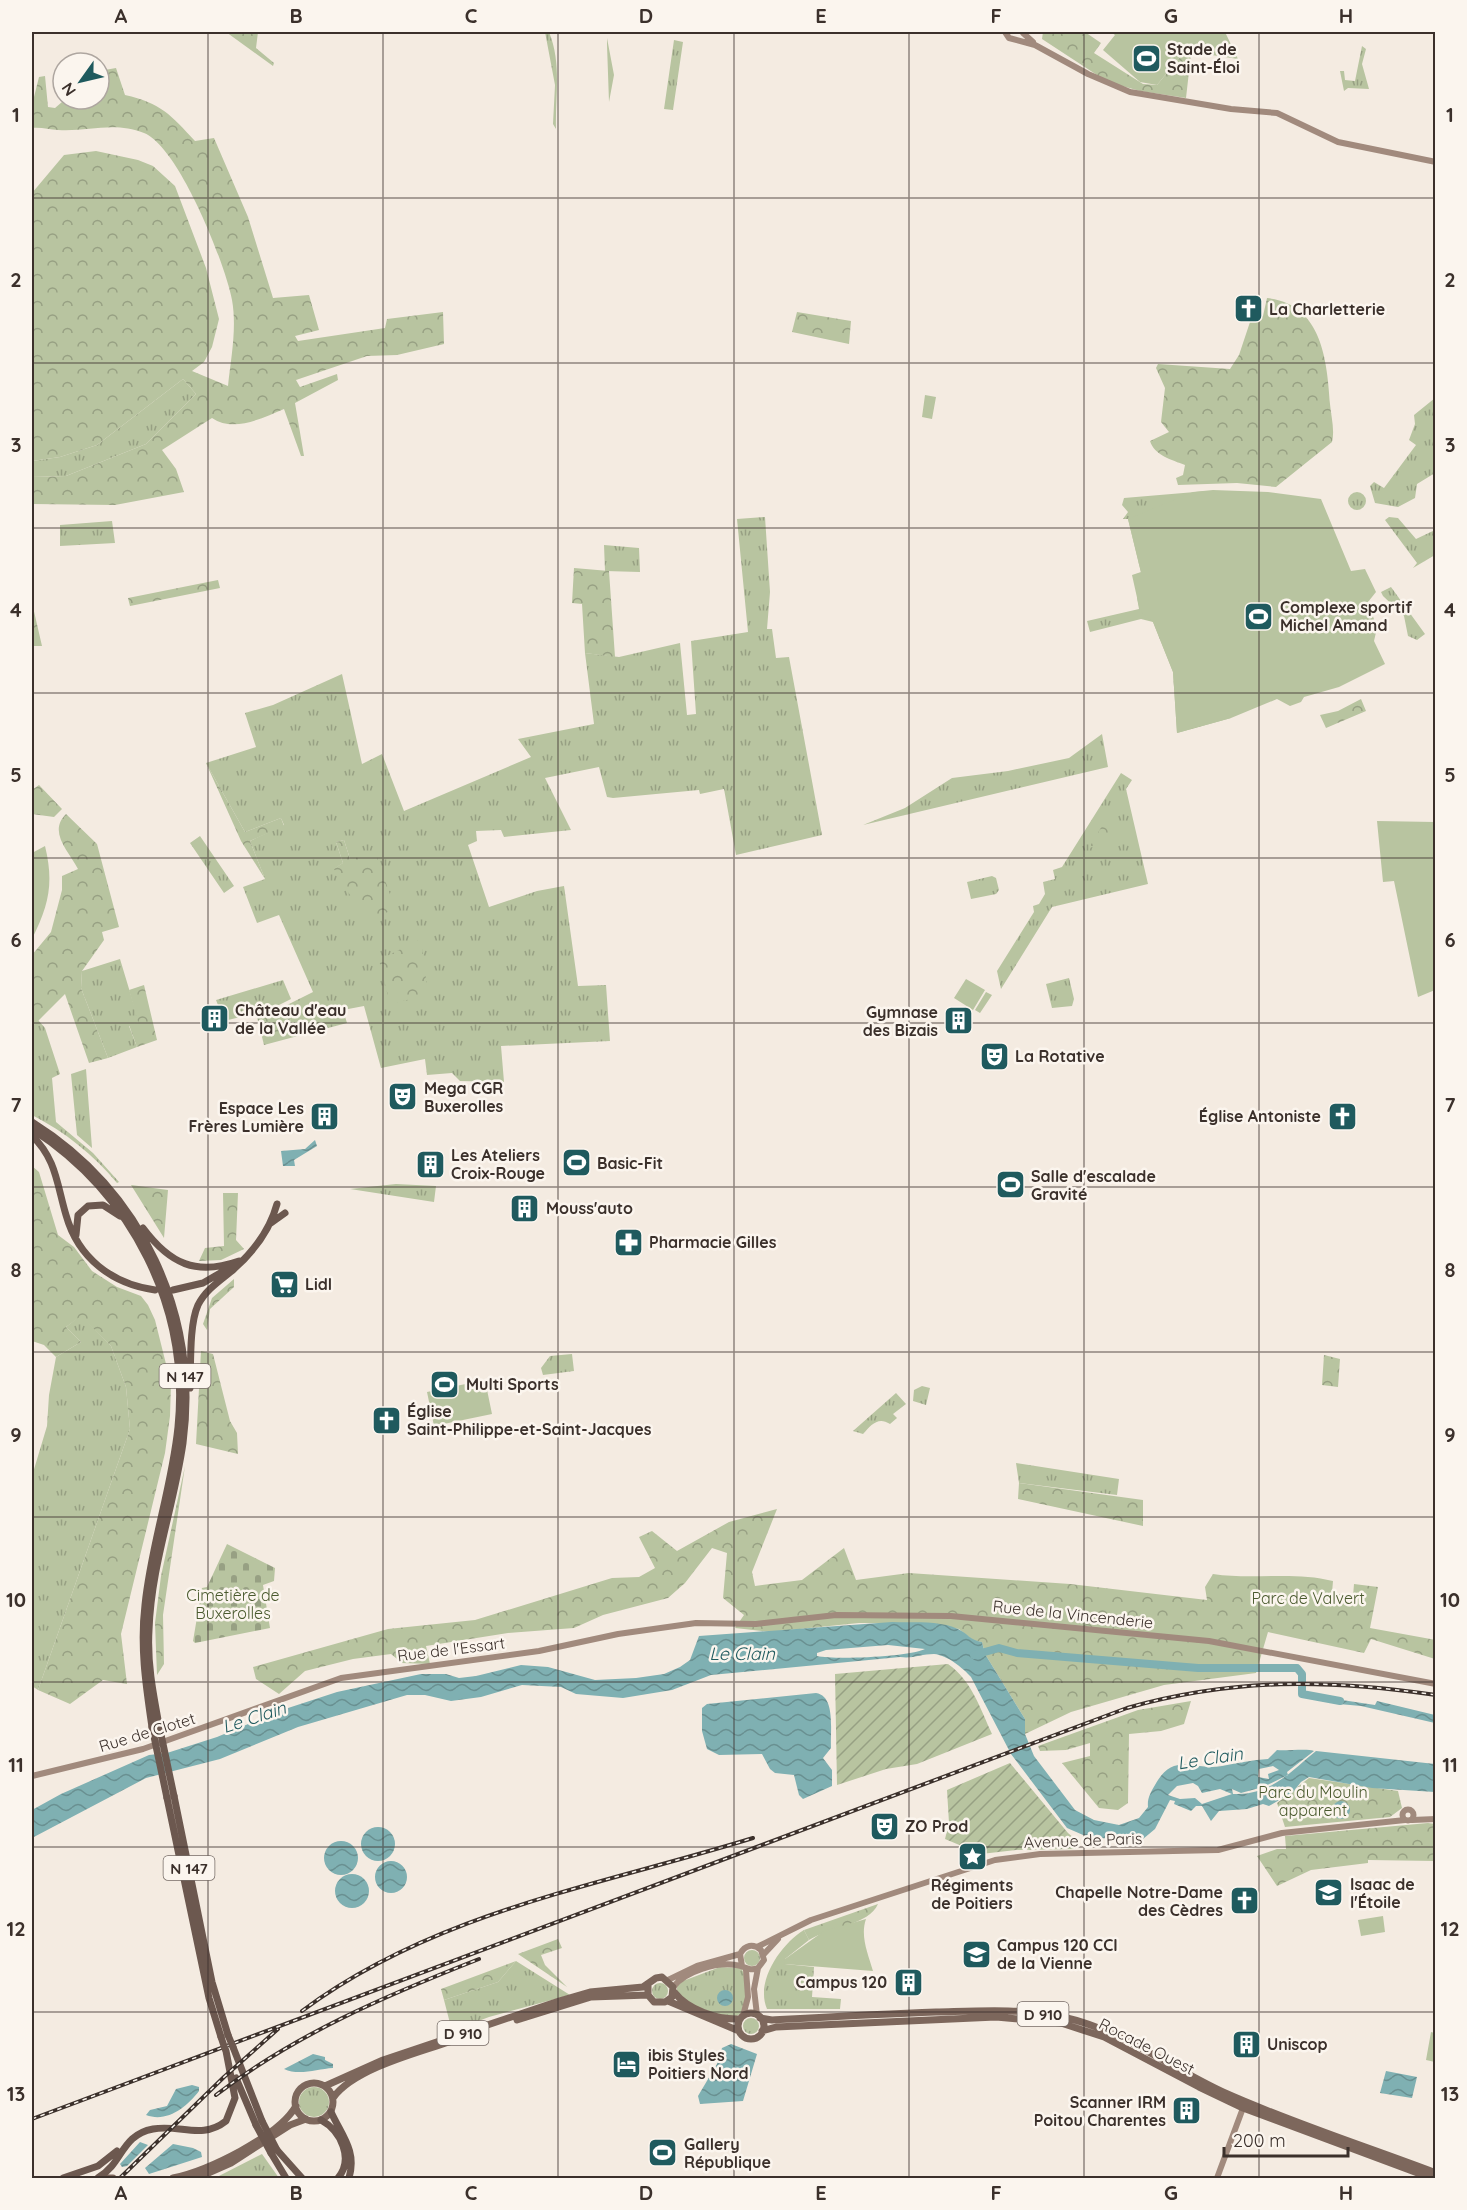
<svg xmlns="http://www.w3.org/2000/svg" width="1467" height="2210" font-family="Quicksand,sans-serif">
  <defs>
    <pattern id="grass-tufts" width="24" height="20" patternUnits="userSpaceOnUse" patternTransform="scale(1.5)"><rect width="24" height="20" fill="#b8c4a0"/><path d="M3 7l-1-3M5 7V3M7 7l1-3M15 17l-1-3M17 17v-4M19 17l1-3" fill="none" stroke="#97a083"/></pattern>
    <pattern id="forest-crowns" width="20" height="18" patternUnits="userSpaceOnUse" patternTransform="scale(1.5)"><rect width="20" height="18" fill="#b8c4a0"/><path d="M2 6a3 3 0 1 1 6 0M12 15a3 3 0 1 1 6 0" fill="none" stroke="#97a083"/></pattern>
    <pattern id="cemetery-stones" width="16" height="16" patternUnits="userSpaceOnUse" patternTransform="scale(1.5)"><rect width="16" height="16" fill="#b8c4a0"/><path d="M2 7V4a2 2 0 0 1 4 0v3zM10 15v-3a2 2 0 0 1 4 0v3z" fill="#97a083"/></pattern>
    <pattern id="garden-furrows" width="10" height="10" patternUnits="userSpaceOnUse" patternTransform="scale(1.5)"><rect width="10" height="10" fill="#b8c4a0"/><path d="M-1 1l2-2M0 10L10 0M9 11l2-2" fill="none" stroke="#97a083"/></pattern>
    <pattern id="water-waves" width="16" height="10" patternUnits="userSpaceOnUse" patternTransform="scale(1.5)"><rect width="16" height="10" fill="#7fb0b2"/><path d="M0 5q4-4 8 0t8 0" fill="none" stroke="#699091"/></pattern>
  </defs>
  <rect width="100%" height="100%" fill="#f4ebe1"/>
  <!-- grass -->
  <path fill="url(#grass-tufts)" fill-rule="evenodd" d="M545,32H549C562,64 555,96 556,129L553,124L555,85Z
    M607,38L614,75L609,102L607,45Z
    M674,40L683,42L673,110L664,109Z
    M1362,46L1366,49L1362,64L1369,89L1348,88L1344,91L1340,71H1344L1345,80L1355,81Z
    M183,379L196,394L146,444L66,476L32,477V461L60,457L97,445Z
    M1435,398V473L1417,484L1415,498L1398,507L1375,503L1370,486L1374,482L1384,488L1416,445L1409,440L1415,424L1414,415Z
    M1207,491L1231,718L1177,733L1173,672L1153,622L1141,619L1090,632L1087,621L1139,609L1137,598L1143,581L1128,519H1123L1128,512L1122,505L1124,498Z
    M1348 501a9 9 0 1 1 18 0a9 9 0 1 1-18 0Z
    M765,517L770,592L767,629H772L776,658L789,657L822,835L736,855L724,789L700,794L699,790L613,798L607,797L599,767L545,778L571,830L504,837L501,830L476,831L477,841L468,845L489,907L537,891L564,886L578,986L606,985L610,1041L501,1046L504,1082L460,1081L452,1073L427,1075L425,1059L381,1068L364,1006L343,1010L347,1023L294,1037L287,1005L313,992L279,915L257,923L243,887L265,879L250,841L284,825L281,818L245,832L206,763L256,747L245,713L273,705L342,674L362,764L382,754L404,811L531,757L518,739L594,724L585,653L619,657L680,643L687,715L696,714L691,641L748,632L737,519ZM344,840L350,859L334,869L343,863L336,842Z
    M1389,517L1398,518L1416,539L1435,530V555L1413,568L1417,563L1385,520Z
    M112,521L115,543L60,546V525Z
    M604,545L639,548L640,572L605,571Z
    M1391,587L1425,634L1417,640L1408,636L1404,616L1383,596L1381,592Z
    M1102,734L1108,767L863,825L905,808L952,778L1008,771L1069,758Z
    M1121,773L1132,780L1126,789L1148,884L1052,907L1001,989L997,971L1034,912L1033,906L1039,904L1045,894L1043,882L1055,879L1053,870L1062,867Z
    M200,836L234,886L224,893L190,843Z
    M992,876L996,878L999,890L996,894L971,899L967,882Z
    M120,959L139,1022L129,1026L137,1047L108,1058L81,988L82,971Z
    M1069,978L1074,999L1072,1006L1052,1008L1046,984Z
    M283,980L291,999L269,1010L228,1020L223,1018L216,1000Z
    M38,1020L45,1028L60,1074L52,1078L56,1122L93,1153L119,1182L117,1183C94,1155 65,1132 32,1115V1027Z
    M86,1069L92,1148L77,1135L71,1074Z
    M396,1184L436,1186L434,1202L350,1189Z
    M81,1315L111,1346L126,1387L130,1429L38,1690L32,1686V1476L47,1426L49,1395L56,1357L81,1342L66,1327Z
    M572,1354L574,1371L543,1375L541,1368L550,1356Z
    M922,1386L930,1388L926,1405L913,1401L914,1390Z
    M896,1393L906,1404L893,1414L897,1418L890,1424C878,1416 871,1425 863,1434L853,1431Z
    M1016,1463L1119,1479L1117,1495L1019,1483Z
    M804,1930L809,1940L785,1959V1964L814,1967L812,1997L841,1999L840,2009H767C755,1981 781,1944 804,1930Z
    M744 1958a8 8 0 1 1 16 0a8 8 0 1 1-16 0Z
    M516,1961L570,1995L489,2017L452,2031L444,2000L498,1982Z
    M720,1967L741,1968C750,1981 745,1998 743,2012L735,2017C714,2014 692,2008 677,1993V1986L683,1981Z
    M652 1991a8 8 0 1 1 16 0a8 8 0 1 1-16 0Z
    M743 2026a8 8 0 1 1 16 0a8 8 0 1 1-16 0Z
    M299 2102a15 15 0 1 1 30 0a15 15 0 1 1-30 0Z
    M262,2154L279,2178H215Z"/>
  <!-- forest -->
  <path fill="url(#forest-crowns)" d="M226,32H258L256,48L274,63L273,66Z
    M1043,32H1085L1101,43L1094,53L1143,84L1157,85L1185,51L1191,54L1186,98L1140,91L1115,84L1100,77L1042,39Z
    M116,68L125,95C161,103 171,115 195,141L214,138L248,217L273,298L309,295L319,330L295,336L298,341L385,328L387,319L443,312L444,344L397,355L367,356L296,380L300,387L337,374L338,380L295,403L304,456H301L284,409C262,418 234,433 212,418L162,450L176,469L184,492L115,505L32,504V477L66,476L146,444L196,394L183,379L97,445L60,457L32,461V193L64,155L96,151L138,160L153,166L175,186L206,268L219,319L212,347L204,362L192,371L228,386C231,358 237,328 232,300C225,263 179,147 144,133C114,121 88,132 58,130C49,130 42,127 32,128L34,97L39,77L45,76L48,107L55,108L62,102L59,79L63,78V99H99V71Z
    M1267,298C1322,304 1327,360 1330,404C1331,416 1335,430 1332,442L1276,487L1237,483L1178,485L1176,478L1183,475L1185,465C1172,460 1154,455 1150,441L1169,432L1161,422L1165,388L1156,368L1158,364L1230,369L1239,355L1251,319L1263,316Z
    M797,312L851,321L849,344L792,332Z
    M574,568L609,571L615,657L585,653L582,604L572,603Z
    M218,580L220,588L130,606L128,598Z
    M32,602L33,607L42,646H32Z
    M1361,699L1366,711L1326,728L1320,715L1338,711Z
    M206,763L245,832L281,818L284,826L250,841L265,879L241,841Z
    M39,785L62,809L54,817L32,814V790Z
    M66,814L97,844L119,927L102,932L104,940L82,971L81,988L108,1058L89,1063L65,994L32,1027V955L51,932L62,890V876L78,869C68,850 48,832 66,814Z
    M1109,814L1113,827L1110,842L1089,848Z
    M344,840L350,859L376,854L395,909L366,921L334,869L343,863L336,842Z
    M421,939L428,995L390,1004L379,960Z
    M144,985L157,1040L137,1047L129,1025L138,1022L129,990Z
    M287,1005L294,1037L264,1045L257,1017Z
    M32,1166L39,1172L58,1235L74,1247L92,1271L117,1287L141,1296L148,1305L155,1320L171,1384L170,1416L165,1453L121,1634L127,1684L103,1680L70,1704L38,1690L130,1429L126,1387L111,1346L81,1316L66,1327L81,1342L56,1357L44,1345L32,1341Z
    M131,1185L168,1190L164,1238Z
    M223,1193H238L236,1240L244,1249L221,1260L199,1261L205,1248L224,1246Z
    M234,1279V1287L210,1309L207,1330L203,1324L212,1298Z
    M201,1351L213,1354L230,1421L237,1433L238,1454L196,1444Z
    M1324,1355L1340,1359L1338,1387L1322,1385Z
    M185,1466L163,1615L164,1664L157,1675L155,1623L161,1576Z
    M1019,1483L1143,1500V1526L1018,1499Z
    M777,1509L752,1572L755,1586L802,1580L844,1548L856,1580L909,1573L1070,1584L1207,1600L1205,1587L1213,1574C1253,1580 1294,1571 1333,1581L1332,1593L1353,1596L1354,1584L1378,1587L1370,1628L1436,1640L1435,1659L1371,1639L1364,1653L1268,1632L1256,1673L1164,1685L1071,1712L1025,1734V1719L985,1654L982,1642L974,1641L959,1629L926,1623H859L770,1632L735,1628L744,1615L723,1598L727,1553L712,1548L685,1583L668,1598L603,1615L574,1628L508,1633L426,1646L430,1664L402,1663L391,1654L353,1659L305,1671L279,1694L256,1679L253,1667L388,1629L475,1620L612,1578L639,1577L655,1568L639,1537L652,1531L677,1551L729,1522Z
    M1191,1701L1184,1724L1161,1731L1129,1734L1128,1803L1118,1810L1099,1808L1062,1763L1090,1756V1743L1066,1750L1040,1751L1038,1746L1138,1710Z
    M1309,1778L1398,1791L1402,1808L1390,1817L1285,1827L1277,1803Z
    M1428,1823L1435,1824V1861L1368,1860V1863L1311,1870L1277,1886L1257,1856L1277,1849H1286L1285,1836Z
    M878,1904C869,1925 830,1927 809,1940L804,1930Z
    M558,1939L562,1948L541,1955L545,1965L567,1987L518,1954Z
    M516,1961L498,1982L444,2000L441,1989Z"/>
  <!-- cemetery -->
  <path fill="url(#cemetery-stones)" d="M227,1544L275,1568L274,1581L263,1585L270,1628L195,1643L193,1641L202,1588L207,1587Z"/>
  <!-- garden -->
  <path fill="url(#garden-furrows)" d="M948,1664C972,1681 980,1708 992,1734L917,1764L886,1769L837,1785L835,1674Z
    M1010,1763L1068,1833L1076,1840V1849L1016,1850L981,1854L945,1839L949,1823L947,1790Z"/>
  <!-- pitch -->
  <path fill="#b8c4a0" d="M1111,32H1225L1238,59L1185,51L1157,85L1140,82L1103,50L1115,35Z
    M925,395L936,397L932,419L922,417Z
    M1213,490L1268,492L1321,499L1351,571L1365,569L1376,592L1368,602L1377,628L1374,641L1385,664L1339,687L1304,697L1301,702L1290,706L1277,699L1231,718L1177,733L1173,672L1153,622L1140,611L1132,575L1141,572L1128,519L1193,492Z
    M1377,821L1435,822V990L1418,997L1394,881L1383,882Z
    M45,846C54,883 49,905 32,939V853Z
    M966,979L985,990L973,1010L954,998Z
    M986,992L992,995L980,1013L975,1010Z
    M485,1380L492,1414L434,1426L427,1392Z
    M1383,1916L1385,1932L1361,1936L1358,1920Z
    M866,1919C860,1936 868,1954 873,1971L784,1964L785,1959L824,1931Z
    M1431,2032L1435,2033V2062L1426,2060Z"/>
  <!-- water -->
  <path fill="url(#water-waves)" fill-rule="evenodd" d="M315,1140L317,1146L294,1160L295,1166H283L281,1151L305,1149Z
    M892,1622C912,1623 939,1620 958,1629C967,1633 971,1641 982,1642L985,1654L1025,1719V1734L1034,1756L1075,1810L1094,1820L1119,1825L1139,1818L1148,1807C1147,1798 1151,1792 1155,1785C1174,1750 1196,1772 1222,1766C1238,1763 1253,1760 1268,1759L1277,1750C1287,1751 1308,1748 1314,1751L1287,1772L1288,1775L1263,1787L1241,1793L1232,1789L1233,1794C1270,1796 1290,1772 1316,1751L1435,1764V1792L1372,1788L1309,1777L1301,1782L1293,1792L1269,1806L1263,1804L1247,1809L1219,1811L1211,1821L1202,1806H1196L1191,1811L1174,1804L1175,1801L1170,1800L1155,1829L1143,1839L1090,1838L1067,1828L1011,1754L971,1677C963,1668 947,1655 934,1654C921,1654 913,1659 900,1657L711,1675L672,1690L623,1698L576,1694L561,1687L522,1685L481,1697L451,1701L425,1695H407L298,1727L220,1759L146,1778L32,1838V1810L61,1794L149,1755L167,1753L217,1737L282,1710L337,1692L421,1674H446L459,1678L476,1676L521,1665L548,1667L595,1680L636,1678L664,1674L680,1667L690,1660L699,1636ZM888,1645L925,1649C908,1657 835,1660 817,1656V1653L826,1650ZM1273,1766L1279,1770L1268,1774L1269,1779L1258,1777L1259,1769ZM1193,1783L1198,1786L1202,1793L1220,1789L1232,1794L1202,1804L1195,1798L1180,1799L1168,1795L1177,1786Z
    M816,1693C836,1696 830,1731 831,1748L823,1758L832,1770V1786L803,1799L799,1795L794,1775L775,1773L770,1769L762,1754L719,1755L707,1749L702,1731V1708L707,1704Z
    M1342,1700L1375,1705L1377,1701L1435,1715V1723L1361,1706L1339,1704Z
    M1332 1810a9 9 0 1 1 18 0a9 9 0 1 1-18 0Z
    M361 1844a17 17 0 1 1 34 0a17 17 0 1 1-34 0Z
    M324 1858a17 17 0 1 1 34 0a17 17 0 1 1-34 0Z
    M375 1877a16 16 0 1 1 32 0a16 16 0 1 1-32 0Z
    M335 1891a17 17 0 1 1 34 0a17 17 0 1 1-34 0Z
    M717 1998a8 8 0 1 1 16 0a8 8 0 1 1-16 0Z
    M731,2044L757,2054L743,2101L700,2104L698,2096L717,2064L722,2048Z
    M313,2054L325,2057V2060L333,2064V2068C317,2069 299,2076 284,2069Z
    M1386,2071L1417,2077L1412,2098L1380,2093Z
    M192,2085L199,2087V2091C187,2107 167,2123 146,2115L150,2110L167,2106L176,2089Z
    M140,2142L148,2145L127,2166L122,2167L120,2164Z
    M173,2144L193,2148L201,2152L202,2157L149,2174L145,2168Z"/>
  <g fill="none" stroke-linecap="round" stroke-linejoin="round">
    <!-- river -->
    <path stroke="#7fb0b2" stroke-width="8" d="M974,1655L999,1648L1017,1653L1198,1668H1297L1302,1674V1694L1340,1701"/>
    <!-- secondary -->
    <path stroke="#a18a7d" stroke-width="6" d="M1005,32L1009,38L1035,45L1088,74L1130,92L1231,109L1277,113L1338,142L1436,162
      M1023,33L1033,42
      M32,1776L143,1749L341,1678L539,1651L618,1634L696,1623L756,1624L836,1615L951,1616L1209,1641L1436,1684
      M1402.5 1815a5.5 5.5 0 1 1 11 0a5.5 5.5 0 1 1-11 0Z
      M1412,1820L1436,1819
      M757,1947L811,1920L995,1860L1040,1854L1218,1850L1282,1833L1405,1820
      M764,1954L778,1939
      M668,1980L697,1966L740,1954
      M673,1987C686,1971 716,1962 736,1965C746,1966 748,1972 758,1968L764,1960L761,1950C753,1943 745,1945 740,1954L742,1966
      M757,2015L754,1989L758,1968
      M743,2016L748,1997L746,1970
      M1217,2178L1243,2108L1242,2104"/>
    <!-- primary -->
    <path stroke="#7d675c" stroke-width="7" d="M674,1992C688,2010 717,2020 740,2019
      M668,2001L739,2031
      M738 2026a13 13 0 1 1 26 0a13 13 0 1 1-26 0Z
      M760,2018L772,2020C827,2017 881,2014 936,2012C978,2011 1021,2008 1063,2017C1122,2030 1169,2067 1223,2092C1292,2123 1365,2146 1436,2173
      M517,2020L591,1997L648,1995
      M762,2031L776,2027L996,2017L1061,2023L1104,2037L1199,2087L1243,2108L1431,2178
      M295 2102a19 19 0 1 1 38 0a19 19 0 1 1-38 0Z
      M325,2086L383,2060L559,2001L590,1992L643,1987L656,1978L662,1977L673,1987L672,1997L665,2002H654L648,1995V1985
      M333,2098C353,2069 419,2052 452,2041
      M98,2178H113
      M173,2178C207,2171 278,2137 296,2106
      M197,2178L231,2163L290,2125L306,2119"/>
    <!-- trunk -->
    <path stroke="#6c584f" stroke-width="7" d="M32,1122C142,1191 200,1314 183,1443C174,1506 151,1566 149,1630C147,1662 153,1693 159,1725
      M32,1129C132,1194 190,1307 178,1427C172,1487 151,1545 145,1605C140,1647 146,1686 152,1727
      M32,1136C56,1158 57,1185 66,1215C78,1258 112,1284 155,1290
      M271,1223L285,1213
      M143,1228C170,1264 196,1276 239,1261
      M76,1235L78,1215L88,1206L103,1205L120,1216
      M173,1290L203,1283L229,1268
      M190,1388C191,1365 189,1325 198,1305C206,1289 221,1280 234,1269C253,1252 270,1230 277,1204
      M174,1796L212,1982L228,2035
      M167,1798L209,1998L221,2037
      M233,2047L262,2121
      M236,2078L256,2125
      M331,2112C342,2136 357,2151 349,2178
      M321,2120C341,2131 354,2159 338,2178
      M277,2150L302,2178
      M271,2153L286,2178
      M99,2177C123,2163 121,2135 153,2129C180,2124 202,2140 226,2121L235,2098L226,2051
      M63,2178L98,2166L117,2151"/>
    <defs>
      <path id="rail" d="M302,2011C435,1912 598,1886 753,1838
        M216,2095C296,2034 385,1996 479,1959
        M32,2119L1127,1708C1233,1678 1327,1679 1436,1695
        M120,2178L224,2077L278,2029"/>
    </defs>
    <!-- rail casing -->
    <use href="#rail" stroke="#3b302b" stroke-width="4"/>
    <!-- rail -->
    <use href="#rail" stroke="#fbf5ee" stroke-width="1.5" stroke-dasharray="4.5" stroke-linecap="butt"/>
    <!-- trunk-bridge -->
    <path stroke="#6c584f" stroke-width="7" d="M159,1725L174,1796
      M152,1727L167,1798
      M228,2035L233,2047
      M221,2037L225,2049
      M262,2121L277,2150
      M256,2125L271,2153"/>
  </g>
  <!-- grid -->
  <path fill="none" stroke="#3b302b" stroke-width="1.5" stroke-opacity="0.55" d="M208,32V2178M383,32V2178M558,32V2178M734,32V2178M909,32V2178M1084,32V2178M1259,32V2178M32,198H1436M32,363H1436M32,528H1436M32,693H1436M32,858H1436M32,1023H1436M32,1187H1436M32,1352H1436M32,1517H1436M32,1682H1436M32,1847H1436M32,2012H1436"/>
  <!-- icons -->
  <defs>
    <symbol id="stadium-square" viewBox="-11 -11 22 22"><rect x="-9" y="-9" width="18" height="18" rx="4" fill="#1f5a5e" stroke="#fbf5ee"/><path d="M0-5a6.5 5 0 1 0 0 10a6.5 5 0 1 0 0-10ZM-3.5-1.8h7v3.6h-7Z" fill="#fff"/></symbol>
    <symbol id="church-square" viewBox="-11 -11 22 22"><rect x="-9" y="-9" width="18" height="18" rx="4" fill="#1f5a5e" stroke="#fbf5ee"/><path d="M-1.2-6h2.4v3.5h3.3v2.4h-3.3V6h-2.4V-.1h-3.3v-2.4h3.3Z" fill="#fff"/></symbol>
    <symbol id="building-square" viewBox="-11 -11 22 22"><rect x="-9" y="-9" width="18" height="18" rx="4" fill="#1f5a5e" stroke="#fbf5ee"/><path d="M-4-6H4V6H1V3H-1V6H-4ZM-2.5-4.3h1.7v1.8h-1.7ZM.8-4.3h1.7v1.8H.8ZM-2.5-1h1.7V.8h-1.7ZM.8-1h1.7V.8H.8Z" fill="#fff"/></symbol>
    <symbol id="theatre-square" viewBox="-11 -11 22 22"><rect x="-9" y="-9" width="18" height="18" rx="4" fill="#1f5a5e" stroke="#fbf5ee"/><path d="M-5-5.5Q0-4 5-5.5V0Q5 5 0 6Q-5 5-5 0ZM-3.3-2.5H-1v1.5H-3.3ZM1-2.5H3.3v1.5H1ZM-2.8 1Q0 5.5 2.8 1Z" fill="#fff"/></symbol>
    <symbol id="pharmacy-square" viewBox="-11 -11 22 22"><rect x="-9" y="-9" width="18" height="18" rx="4" fill="#1f5a5e" stroke="#fbf5ee"/><path d="M-2-6h4v4h4v4h-4v4h-4v-4h-4v-4h4Z" fill="#fff"/></symbol>
    <symbol id="supermarket-square" viewBox="-11 -11 22 22"><rect x="-9" y="-9" width="18" height="18" rx="4" fill="#1f5a5e" stroke="#fbf5ee"/><path d="M-6-5.5h2.5l.6 2H6L4.5 2H-2.5L-4.4-4H-6ZM-1.5 3.2a1.3 1.3 0 1 0 .1 0ZM3 3.2a1.3 1.3 0 1 0 .1 0Z" fill="#fff"/></symbol>
    <symbol id="sight-square" viewBox="-11 -11 22 22"><rect x="-9" y="-9" width="18" height="18" rx="4" fill="#1f5a5e" stroke="#fbf5ee"/><path d="M0-6L1.8-2.2L6-1.7L2.9 1.2L3.7 5.4L0 3.3L-3.7 5.4L-2.9 1.2L-6-1.7L-1.8-2.2Z" fill="#fff"/></symbol>
    <symbol id="school-square" viewBox="-11 -11 22 22"><rect x="-9" y="-9" width="18" height="18" rx="4" fill="#1f5a5e" stroke="#fbf5ee"/><path d="M0-5L7-2L0 1L-7-2ZM-4 1L0 2.5L4 1V4Q0 6-4 4Z" fill="#fff"/></symbol>
    <symbol id="university-square" viewBox="-11 -11 22 22"><rect x="-9" y="-9" width="18" height="18" rx="4" fill="#1f5a5e" stroke="#fbf5ee"/><path d="M0-5L7-2L0 1L-7-2ZM-4 1L0 2.5L4 1V4Q0 6-4 4Z" fill="#fff"/></symbol>
    <symbol id="hotel-square" viewBox="-11 -11 22 22"><rect x="-9" y="-9" width="18" height="18" rx="4" fill="#1f5a5e" stroke="#fbf5ee"/><path d="M-6-4.5h1.5V1H6V5H4.5V3h-9V5H-6ZM-4 0a1.8 1.8 0 1 1 3.6 0ZM.5 0V-2.5h3Q6-2.5 6 0Z" fill="#fff"/></symbol>
  </defs>
  <g fill-rule="evenodd">
    <use href="#stadium-square" x="1130" y="42" width="33" height="33"/>
    <use href="#church-square" x="1232" y="292" width="33" height="33"/>
    <use href="#stadium-square" x="1242" y="600" width="33" height="33"/>
    <use href="#building-square" x="198" y="1002" width="33" height="33"/>
    <use href="#building-square" x="942" y="1004" width="33" height="33"/>
    <use href="#theatre-square" x="978" y="1040" width="33" height="33"/>
    <use href="#theatre-square" x="386" y="1080" width="33" height="33"/>
    <use href="#church-square" x="1326" y="1100" width="33" height="33"/>
    <use href="#building-square" x="308" y="1100" width="33" height="33"/>
    <use href="#stadium-square" x="560" y="1146" width="33" height="33"/>
    <use href="#building-square" x="414" y="1148" width="33" height="33"/>
    <use href="#stadium-square" x="994" y="1168" width="33" height="33"/>
    <use href="#building-square" x="508" y="1192" width="33" height="33"/>
    <use href="#pharmacy-square" x="612" y="1226" width="33" height="33"/>
    <use href="#supermarket-square" x="268" y="1268" width="33" height="33"/>
    <use href="#stadium-square" x="428" y="1368" width="33" height="33"/>
    <use href="#church-square" x="370" y="1404" width="33" height="33"/>
    <use href="#theatre-square" x="868" y="1810" width="33" height="33"/>
    <use href="#sight-square" x="956" y="1840" width="33" height="33"/>
    <use href="#school-square" x="1312" y="1876" width="33" height="33"/>
    <use href="#church-square" x="1228" y="1884" width="33" height="33"/>
    <use href="#university-square" x="960" y="1938" width="33" height="33"/>
    <use href="#building-square" x="892" y="1966" width="33" height="33"/>
    <use href="#building-square" x="1230" y="2028" width="33" height="33"/>
    <use href="#hotel-square" x="610" y="2048" width="33" height="33"/>
    <use href="#building-square" x="1170" y="2094" width="33" height="33"/>
    <use href="#stadium-square" x="646" y="2136" width="33" height="33"/>
  </g>
  <g text-anchor="middle" dominant-baseline="central" stroke-width="5" stroke-linejoin="round" paint-order="stroke">
    <!-- shield labels -->
    <g fill="#fbf5ee" stroke="#756b66" stroke-width="1.5">
      <rect x="159.5" y="1364" width="51" height="24" rx="4.5"/>
      <rect x="163.5" y="1856" width="51" height="24" rx="4.5"/>
      <rect x="1017.5" y="2002" width="51" height="24" rx="4.5"/>
      <rect x="437.5" y="2021" width="51" height="24" rx="4.5"/>
    </g>
    <g font-size="15" font-weight="bold" fill="#3b302b">
      <text x="185" y="1376">N 147</text>
      <text x="189" y="1868">N 147</text>
      <text x="1043" y="2014">D 910</text>
      <text x="463" y="2033">D 910</text>
    </g>
    <!-- poi labels -->
    <g font-size="16" font-weight="bold" fill="#3b302b" stroke="#fbf5ee" text-anchor="start">
      <text x="1167" y="49">Stade de<tspan x="1167" dy="18">Saint-Éloi</tspan></text>
      <text x="1269" y="309">La Charletterie</text>
      <text x="1280" y="607">Complexe sportif<tspan x="1280" dy="18">Michel Amand</tspan></text>
      <text x="235" y="1010">Château d'eau<tspan x="235" dy="18">de la Vallée</tspan></text>
      <text x="938" y="1012" text-anchor="end">Gymnase<tspan x="938" dy="18">des Bizais</tspan></text>
      <text x="1015" y="1056">La Rotative</text>
      <text x="424" y="1088">Mega CGR<tspan x="424" dy="18">Buxerolles</tspan></text>
      <text x="304" y="1108" text-anchor="end">Espace Les<tspan x="304" dy="18">Frères Lumière</tspan></text>
      <text x="1321" y="1116" text-anchor="end">Église Antoniste</text>
      <text x="451" y="1155">Les Ateliers<tspan x="451" dy="18">Croix-Rouge</tspan></text>
      <text x="597" y="1163">Basic-Fit</text>
      <text x="1031" y="1176">Salle d'escalade<tspan x="1031" dy="18">Gravité</tspan></text>
      <text x="546" y="1208">Mouss'auto</text>
      <text x="649" y="1242">Pharmacie Gilles</text>
      <text x="305" y="1284">Lidl</text>
      <text x="466" y="1384">Multi Sports</text>
      <text x="407" y="1411">Église<tspan x="407" dy="18">Saint-Philippe-et-Saint-Jacques</tspan></text>
      <text x="905" y="1826">ZO Prod</text>
      <text x="1350" y="1884">Isaac de<tspan x="1350" dy="18">l'Étoile</tspan></text>
      <text x="972" y="1885" text-anchor="middle">Régiments<tspan x="972" dy="18">de Poitiers</tspan></text>
      <text x="1223" y="1892" text-anchor="end">Chapelle Notre-Dame<tspan x="1223" dy="18">des Cèdres</tspan></text>
      <text x="997" y="1945">Campus 120 CCI<tspan x="997" dy="18">de la Vienne</tspan></text>
      <text x="887" y="1982" text-anchor="end">Campus 120</text>
      <text x="1267" y="2044">Uniscop</text>
      <text x="648" y="2055">ibis Styles<tspan x="648" dy="18">Poitiers Nord</tspan></text>
      <text x="1166" y="2102" text-anchor="end">Scanner IRM<tspan x="1166" dy="18">Poitou Charentes</tspan></text>
      <text x="684" y="2144">Gallery<tspan x="684" dy="18">République</tspan></text>
    </g>
    <!-- park labels -->
    <g font-size="16" fill="#4a5a2e" stroke="#fbf5ee">
      <text x="233" y="1595">Cimetière de<tspan x="233" dy="18">Buxerolles</tspan></text>
      <text x="1308" y="1598">Parc de Valvert</text>
      <text x="1313" y="1792">Parc du Moulin<tspan x="1313" dy="18">apparent</tspan></text>
    </g>
    <!-- street labels -->
    <g font-size="16" fill="#3b302b" stroke="#fbf5ee">
      <text transform="translate(1073 1614) rotate(6)">Rue de la Vincenderie</text>
      <text transform="translate(451 1649) rotate(-7)">Rue de l'Essart</text>
      <text transform="translate(147 1732) rotate(-17)">Rue de Clotet</text>
      <text transform="translate(1083 1840) rotate(-2)">Avenue de Paris</text>
      <text transform="translate(1147 2046) rotate(27)">Rocade Ouest</text>
    </g>
    <!-- water labels -->
    <g font-size="18" font-style="italic" fill="#1f5a5e" stroke="#fbf5ee">
      <text x="742" y="1653">Le Clain</text>
      <text transform="translate(254 1717) rotate(-18)">Le Clain</text>
      <text transform="translate(1210 1758) rotate(-9)">Le Clain</text>
    </g>
  </g>
  <!-- border -->
  <rect width="1467" height="2210" fill="none" stroke="#fbf5ee" stroke-width="66"/>
  <!-- north arrow -->
  <g transform="translate(81 81) rotate(236)"><circle r="28" fill="#fbf5ee" stroke="#aea6a0" stroke-width="1.5"/>
  <path d="M0-4.5L10 22L0 15L-10 22Z" fill="#1f5a5e"/>
  <text y="-9" font-size="16" font-weight="bold" text-anchor="middle" fill="#3b302b">N</text>
  </g>
  <!-- scale -->
  <path d="M1224 2147v9h124v-9" fill="none" stroke="#3b302b" stroke-width="3"/>
  <text x="1233" y="2147" font-size="18" fill="#3b302b" stroke="#fbf5ee" stroke-width="4.5" paint-order="stroke">200 m</text>
  <rect x="33" y="33" width="1401" height="2144" fill="none" stroke="#3b302b" stroke-width="2"/>
  <g font-size="20" text-anchor="middle" font-weight="bold" fill="#3b302b">
    <text x="121" y="23">A</text>
    <text x="296" y="23">B</text>
    <text x="471" y="23">C</text>
    <text x="646" y="23">D</text>
    <text x="821" y="23">E</text>
    <text x="996" y="23">F</text>
    <text x="1171" y="23">G</text>
    <text x="1346" y="23">H</text>
    <text x="16" y="122">1</text>
    <text x="1450" y="122">1</text>
    <text x="16" y="287">2</text>
    <text x="1450" y="287">2</text>
    <text x="16" y="452">3</text>
    <text x="1450" y="452">3</text>
    <text x="16" y="617">4</text>
    <text x="1450" y="617">4</text>
    <text x="16" y="782">5</text>
    <text x="1450" y="782">5</text>
    <text x="16" y="947">6</text>
    <text x="1450" y="947">6</text>
    <text x="16" y="1112">7</text>
    <text x="1450" y="1112">7</text>
    <text x="16" y="1277">8</text>
    <text x="1450" y="1277">8</text>
    <text x="16" y="1442">9</text>
    <text x="1450" y="1442">9</text>
    <text x="16" y="1607">10</text>
    <text x="1450" y="1607">10</text>
    <text x="16" y="1772">11</text>
    <text x="1450" y="1772">11</text>
    <text x="16" y="1936">12</text>
    <text x="1450" y="1936">12</text>
    <text x="16" y="2101">13</text>
    <text x="1450" y="2101">13</text>
    <text x="121" y="2200">A</text>
    <text x="296" y="2200">B</text>
    <text x="471" y="2200">C</text>
    <text x="646" y="2200">D</text>
    <text x="821" y="2200">E</text>
    <text x="996" y="2200">F</text>
    <text x="1171" y="2200">G</text>
    <text x="1346" y="2200">H</text>
  </g>
</svg>
